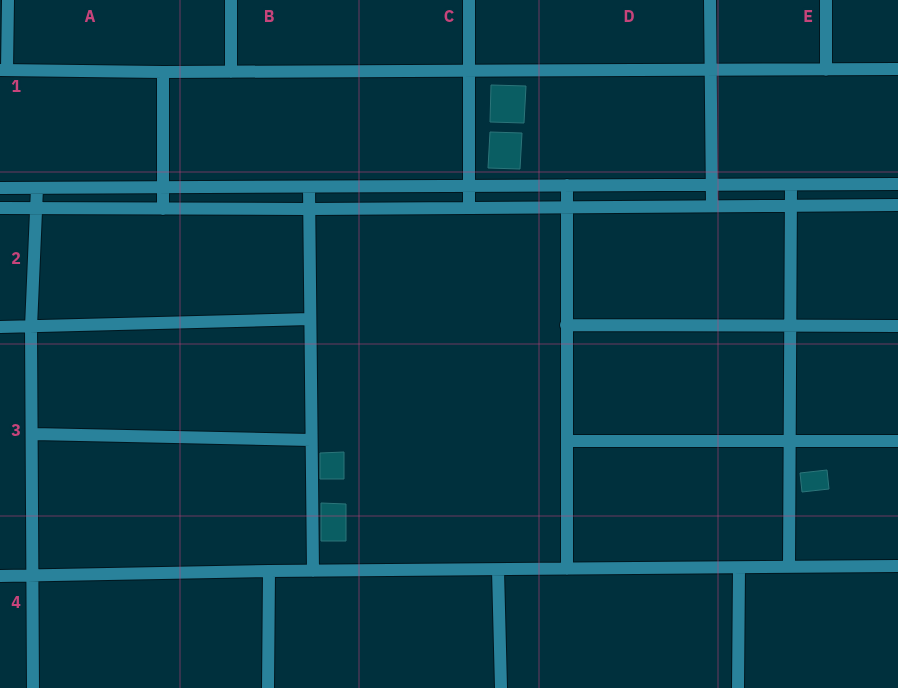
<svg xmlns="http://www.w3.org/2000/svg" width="898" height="688" font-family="'IBM Plex Sans',sans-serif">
  <rect width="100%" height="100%" fill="#00303d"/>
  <!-- building -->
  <path fill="#0a5e63" stroke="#2c757a" d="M491,85L526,86L524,123L490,122Z
    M490,132L522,133L520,169L488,168Z
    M344,452V479H320V453Z
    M827,470L829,489L802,492L800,473Z
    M321,503L346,504V541H321Z"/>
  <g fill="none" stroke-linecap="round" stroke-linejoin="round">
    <defs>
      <path id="street" d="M231,0V72
        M710,0L712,206
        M826,0V70
        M0,70L163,72L898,69
        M7,70L8,0
        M309,187L313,571
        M0,188L898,184
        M469,207V0
        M0,208L309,209L898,205
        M163,209V72
        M566,325L898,326
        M0,327L310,319
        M33,434L311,440
        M568,441H898
        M789,567L791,185
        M567,569V185
        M498,570L501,688
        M0,576L269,571L898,566
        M33,688L31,327L37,188
        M268,688L269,571
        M738,688L739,568"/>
    </defs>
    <!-- street casing -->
    <use href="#street" stroke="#00161e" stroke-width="14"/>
    <!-- street -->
    <use href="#street" stroke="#29829b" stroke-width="12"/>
  </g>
  <!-- grid -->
  <path fill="none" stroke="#c7447b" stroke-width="1" stroke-opacity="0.55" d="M180,0V688M359,0V688M539,0V688M718,0V688M0,172H898M0,344H898M0,516H898"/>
  <g font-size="16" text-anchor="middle" font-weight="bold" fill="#c7447b" stroke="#00303d" stroke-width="5" stroke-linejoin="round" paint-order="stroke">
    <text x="90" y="22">A</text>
    <text x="269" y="22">B</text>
    <text x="449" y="22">C</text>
    <text x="629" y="22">D</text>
    <text x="808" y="22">E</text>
    <text x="16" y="92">1</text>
    <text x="16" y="264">2</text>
    <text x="16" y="436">3</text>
    <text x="16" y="608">4</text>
  </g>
</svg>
